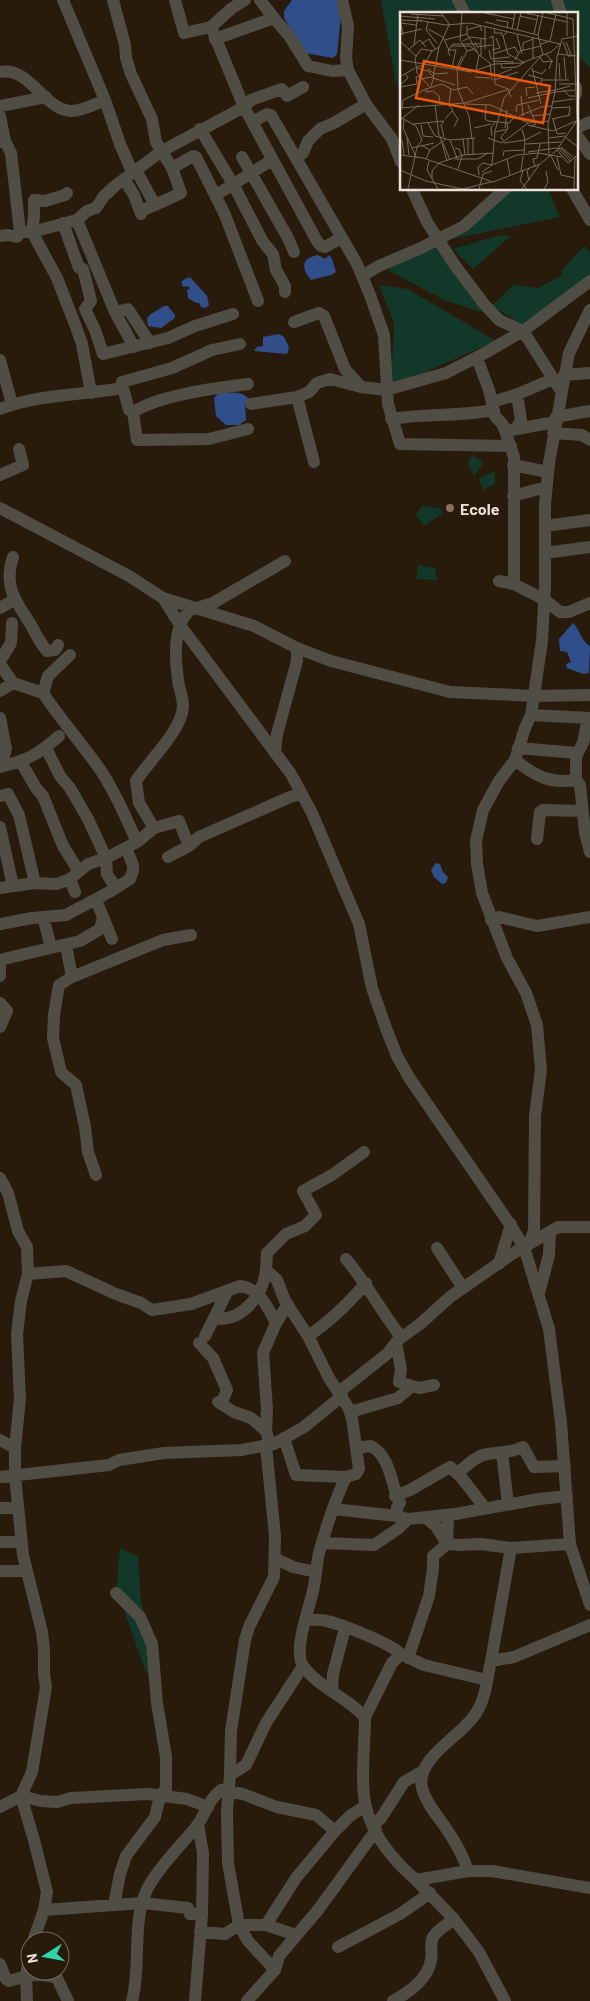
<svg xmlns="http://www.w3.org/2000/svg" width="590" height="2001" font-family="Barlow,sans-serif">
  <rect width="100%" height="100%" fill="#291b0c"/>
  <!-- green -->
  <path fill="#123829" d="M381,0H557L561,14H401V95L395,78Z
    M563,0H590V68L576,53V14H567Z
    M511,189H548L560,217L451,239Z
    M501,235L511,236L473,269L453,249Z
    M439,245L491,315L444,300L390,271L389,265Z
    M584,246L590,253V277L522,324L492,306L513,285L538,288L561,276L562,270Z
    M379,285L408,289L496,341L391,387L394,324Z
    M472,454L483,463L474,476L468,462Z
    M495,471V483L483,490L479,478Z
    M422,506L439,508L443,513L424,526L416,515Z
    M418,565L435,568L437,580L416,579Z
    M120,1549L138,1556L141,1601L159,1671L146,1673L123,1607L116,1593Z"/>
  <!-- water -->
  <path fill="#2f4e8a" d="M292,0H337L341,15L337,54L333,58L305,53L284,18V11Z
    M318,255L325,259L329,255L332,259L336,272L331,275L311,280C300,267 302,258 318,255Z
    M190,277L207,296L209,305L206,308L201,307L199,303H196L188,298L187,290L190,289L188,286L183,287L181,282L185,279Z
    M164,306H168L175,315V318L161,328L148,326L147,318L151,314Z
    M279,334L284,337L289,347L287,354L254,351L257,347L263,346V337Z
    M219,393C230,393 241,390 249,399L245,403L246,420L239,425H226L216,416L214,398Z
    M573,623C580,630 581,641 590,646L589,673L583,674L567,668L566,664L571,662L567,652L560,651L559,639Z
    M436,863L440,864L443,872L448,877L446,883L442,884L434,877L431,870Z"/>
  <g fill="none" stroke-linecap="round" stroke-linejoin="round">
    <!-- minor -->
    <path stroke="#504d44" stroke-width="12" d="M63,0L105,100L120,144L130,167L136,170L155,205L181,193L172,168
      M113,0L125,45L126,58L131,74L152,119L156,142L172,168L193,156L196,157L225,215L258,301
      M175,0L184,33L211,27L232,8L245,0
      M342,0L348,26L346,58L348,70L366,104L392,139L401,162
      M458,0L465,14
      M557,0L561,14
      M274,18L290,37L308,66L332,71L348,70
      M211,27L244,107L317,241L321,246L325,247L341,238
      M215,39L274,18L260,0
      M0,72C30,66 44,110 71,111C82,111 95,104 105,100
      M576,87V94
      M0,106L46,97
      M0,116L5,141
      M252,122L267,114L271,115L357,264L370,295L384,335L388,404L400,444L511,446
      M576,128L590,122
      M200,129L233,184L263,242L273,254L276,270L285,286V292
      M576,134L590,154
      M0,142L5,141L11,153L20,232
      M242,157L288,238L294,252
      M297,158L303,153L308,141L320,129L334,123L366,104
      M124,179L134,195L141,214L143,210L155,205
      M412,189L427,222L454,264L484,304L499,320L523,331L561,391
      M572,189L590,220
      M67,193L65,195L45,201L34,200V216L32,232L57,278L76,327L82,344L91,393
      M216,195L272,160
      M77,220L115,312L134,347
      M63,223L79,268L83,269L91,301L85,309L95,330L103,354L168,338L195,326L233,314
      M0,236L8,235L17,237L20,232H32L77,220L87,211L96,208L104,196L116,185L162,151L244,107L251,100L282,89L287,96L303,87
      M362,276L379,266L421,248L464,226L505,189
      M115,312L128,309L150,343
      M294,322L319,313L324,316L345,369L361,387
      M240,344L212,350L172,368L122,382V384L129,410L133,412C160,395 216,388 248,384
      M477,358L489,390L495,416L503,425L514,457V584
      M0,360L12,404
      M564,375L590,373
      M297,397L314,462
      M492,402L518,394L553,379
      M251,404L297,397L309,392L317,383L330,379L361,387L386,390L446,373L483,354L523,331L590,281
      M0,409C40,394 81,395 123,388
      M133,412L137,440L209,439L248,429
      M556,417L590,411
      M391,419C426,413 458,417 493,410
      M516,429L521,420L517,395
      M506,431L555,422
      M553,433L582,435L590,440
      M513,465L548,472
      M0,475L23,465L19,449
      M513,496L546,487
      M0,508L129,576L163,598L254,626L297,648L331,661L450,692L534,696L590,695
      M545,526L590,520
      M545,553L590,547
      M13,557C3,587 16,601 31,625C36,635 40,643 47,651L55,650L58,645
      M499,581L514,584L545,600L560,612H569L590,603
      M163,598L180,625L291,774L312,813L359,924L372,988L387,1031L397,1056L410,1079L509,1223L524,1247L549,1329L561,1423L570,1544L590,1605
      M0,608L14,600
      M70,655L48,676L43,693C59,717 77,738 94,761C112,785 125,815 137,842
      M0,661L11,643L12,623
      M0,664L13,683L0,691
      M13,683L43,693
      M531,715L590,718
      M0,718L6,749L1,766
      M588,718L583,743L576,756V780L580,785L585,833L590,852
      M46,748L60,776L70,788L88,819L106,858L107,874L116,888
      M518,748L577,753
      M275,752L277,734L297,661V648
      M515,760C535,776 550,784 576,780
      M21,762L36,788L43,796L63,846L78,870
      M0,767C27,760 38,755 59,736
      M0,796L8,794L19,815L35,883
      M0,827L13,886
      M154,828L179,821L189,846
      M537,839L540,812L543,810L582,811
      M168,857L189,846L199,837L290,797L302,794
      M70,879L75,892
      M0,888L35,883L57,884L70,879L88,864L106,858L137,842L154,828L139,803L136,781C148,762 183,729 183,706C183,698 179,688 178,680C175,659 173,625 190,610L213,603L285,561
      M96,900L112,939
      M43,917L51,947
      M491,920L499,917L537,926L590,917
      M0,924L32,918L66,915L111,891L130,879L133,871V865L126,848
      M66,945L72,977L59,985L54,1015L53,1038L61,1072L76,1085L85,1127L88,1152L96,1175
      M0,960L80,941L100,929L103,917
      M0,966V976
      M72,977L163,940L191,935
      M0,1003L7,1011L0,1027
      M364,1152L332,1175L303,1191L316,1215L305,1226L286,1234L267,1253L266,1270L277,1280L285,1301L308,1336L329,1378L348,1407L352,1418L359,1469L356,1474L346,1477C334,1501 326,1528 319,1553C316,1566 316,1579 313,1591C309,1609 293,1650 303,1666C319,1688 347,1697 365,1717C365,1743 360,1784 366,1807C373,1837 394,1861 416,1880L468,1871C463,1855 455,1841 445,1827C437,1815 426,1803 422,1788C415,1757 463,1736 476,1713C486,1698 487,1679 491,1661L514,1657L590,1625
      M0,1178L8,1193L18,1231L27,1247L28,1274L21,1301L17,1334L20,1399L15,1448V1476L23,1555L42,1632L44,1651V1674L46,1687L32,1772L21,1796L34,1840L47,1892L44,1910L33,1941
      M529,1244L534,1231L535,1116L541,1070L537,1025L526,993L507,958L482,893L477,864L476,841L483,810L499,781L515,760L525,728L531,715L542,641L545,587V504L549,463L569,353L590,310
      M437,1248L463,1288
      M346,1259C367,1284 381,1311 401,1337
      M499,1264L511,1224
      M28,1274L66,1271L116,1294L141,1303L152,1310L191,1304L240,1286C259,1288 268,1307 276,1323
      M539,1293L549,1255L550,1232
      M214,1318C242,1323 263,1295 266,1270
      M205,1336L228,1290
      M308,1336C331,1321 348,1304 366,1283
      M199,1343L213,1358L227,1390L221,1404
      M396,1343L401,1369L399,1382L419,1388L434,1385
      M339,1392L387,1354L398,1340L420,1324L450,1297L512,1254L558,1227H590
      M218,1402L234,1412L251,1418L266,1431
      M350,1412L398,1398L412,1386
      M284,1438L296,1475L346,1477
      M0,1440L15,1448
      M270,1445L266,1431L267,1409L263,1353L276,1323L288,1304
      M266,1446L275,1536L274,1577L249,1627L245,1640L231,1731L230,1775L227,1811L228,1863L239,1925L248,1941L275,1970
      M356,1448L371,1446C391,1457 391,1485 400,1503L397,1507V1516
      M502,1452L508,1504
      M457,1473C466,1467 472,1459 483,1455C497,1451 510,1454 523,1447L534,1467L565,1466
      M0,1477L109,1465L119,1460L164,1453L241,1450L274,1444L304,1427L342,1396
      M395,1496L410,1490L450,1467L461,1477L485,1508
      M0,1508H18
      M333,1509L397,1516L408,1519L455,1514L539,1499L567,1496
      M426,1518L436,1526L447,1544L460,1545L481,1544L511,1548
      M0,1542H22
      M323,1543L374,1545L399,1528L408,1519
      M276,1559L293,1567L316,1572
      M0,1571H27
      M306,1620C313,1620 320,1619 326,1621C342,1624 389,1643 401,1654
      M408,1658L429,1596L433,1568V1556L447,1544L448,1515
      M491,1661L511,1548L570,1544
      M332,1691L333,1674L345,1628
      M365,1717L392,1663L401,1654L424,1665L487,1680
      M230,1775L246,1765L266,1723L303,1666
      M0,1807L21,1796L41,1801L57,1802L71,1798L148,1794L187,1799L208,1807
      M373,1825L381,1818L404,1782L423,1771
      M468,1871H492L590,1888
      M416,1880L454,1919L479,1952L505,2001
      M114,1905L120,1874L126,1856L155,1817L160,1796L166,1789V1757L157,1703L152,1644L140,1617L116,1593
      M44,1910L143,1903L188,1908L190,1914H202
      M266,1925L296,1935
      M200,1932L225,1934L239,1925H266L296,1878L335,1831
      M338,1947L400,1914L430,1893
      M0,1964L6,1979L9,1981C25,1976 41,1972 57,1978L68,2001
      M27,2001L26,1976L30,1948
      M132,2001C142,1966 130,1916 150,1884C160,1866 182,1844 196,1827C207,1813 206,1802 221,1790L243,1794L277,1807L316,1815L335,1831L350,1816L365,1806
      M195,2001L202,1914L203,1853L198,1824
      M247,2001L275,1970L279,1956L318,1910L376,1830
      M393,2001C408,1993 428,1979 431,1960C433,1952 429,1944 433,1937C437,1930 448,1924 454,1919"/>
  </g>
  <!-- markers -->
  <circle fill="#8d6e63" stroke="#291b0c" stroke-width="2" cx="450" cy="508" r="5"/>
  <g text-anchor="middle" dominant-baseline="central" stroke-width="5" stroke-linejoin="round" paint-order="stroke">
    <!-- poi labels -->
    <g font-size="16" font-weight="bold" fill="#ede2d9" stroke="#291b0c" text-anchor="start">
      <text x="460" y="508">Ecole</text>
    </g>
  </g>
  <!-- overview -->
  <g transform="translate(400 12)">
    <rect width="178" height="178" fill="#291b0c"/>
    <path fill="none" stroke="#776b5e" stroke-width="1" d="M41,1L50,13M62,1L60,28L67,39M85,1L114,7M126,1L167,10M143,1L138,23L143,43M148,1L173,7L177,107M167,1V24M11,2L44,4M0,4L35,7M120,4L137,8M0,7L3,23M0,8L22,9M17,8L46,13L70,11L160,32M96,8L108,10L107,16M28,10L26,18L37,31M85,10L138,23M1,11L16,13M67,14V22L79,43L76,58M28,17L43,25L49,38H56M95,17L94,21H102V24M112,17L115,1M67,18L80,14L82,19M117,18L121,1M107,20L103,24L108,42L123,50M0,22L22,17M134,22L138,3M117,23L122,42M89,26L93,24L95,72L108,77L111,85M45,28L67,22M0,29L16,44M63,29L70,25L87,27M75,30L77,35L92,33M163,30L169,45M166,30L172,45M21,32L29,27L35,37M141,32L150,29L156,2M14,33L20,28L26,35M51,34H70L77,40M85,37V15M8,38L14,33L18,2M89,38L91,47L110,45M92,38L100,36L96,26M123,38V31L133,27M93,42L115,35L118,41M146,42L152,49L149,57M157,42L178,44M79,43L90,51L92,68M50,44L48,39L53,32H80M81,44V27M140,45L143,50L153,49M164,45L166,67M133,46V25M0,48L71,60L94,52L121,51L151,40L160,32M115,48L120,39L141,34M93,49L114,50M159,51L160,67M101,52L102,56L117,55L125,50M17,55L24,53L32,39M16,56L28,59L34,65L31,74M52,56L56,37M132,56L141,92M28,57L35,62L48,61M58,57L67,39L74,37M133,59L142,62L146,57M97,63L112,57M128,63L143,67M0,65L15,56M33,65L39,35L49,13M75,65L90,66M22,67L30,65L55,73M94,68L118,60M135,72H141V68H169M159,72H178M0,73L8,66L5,61M0,75L17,72L16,65L20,64M30,75L17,61L15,46L21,37L33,39L39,35M163,77L169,84H175M58,78L69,104L72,127M58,78L57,55L62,44M155,78L170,74M155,80L175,78M136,81L155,78M121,84L123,104M127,84L126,76L135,75M128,86L155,80M152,90L174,87M40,91L39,84L33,79L26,80V77L42,72L53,78L67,75L73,82M49,91L51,76M65,92L91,93L128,111L102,131L88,126M35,93L39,124M86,93L85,107L88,109L109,111L116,103M128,93L136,112L131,114M0,96L65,91L110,77M2,96L3,88L26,77M152,96L170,95L169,103M52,99L58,107L54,115M116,100L117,93L139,88M119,104L141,95L152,94M132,104L150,102M0,105L16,114L22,128L17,135L8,177M4,107L3,116L16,145M45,107L53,98L49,94M152,107L170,103M153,107L157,122L166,121M0,108L19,93M28,111L35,124L50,128L75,126M128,111L149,109M13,112L44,109M21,113L23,124L33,125M128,113L153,119L176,109M74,116L91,112M105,116L107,98M95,120L108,117L107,111M40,124L47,149M92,124L91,116L95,110M7,125L9,143M44,125L41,113L44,109M165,125L178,135M149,126L165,124M63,127L65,143M73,127V143M2,128L4,143M50,128L57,146M104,130L101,125L107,118M43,131L50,148M104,131L125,128L122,117M126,132L161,130M21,133L30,138L26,147M161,135L173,145M12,136L34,131M55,136L59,137L62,144L58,157M156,136L162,137L171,147M159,137L170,149M30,138L46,127M157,138L168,151L178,143M128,140L156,136M0,143L23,146L93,170L140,152L156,139L178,107M68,143V127M124,143L125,128L141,120M103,144L104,139L125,138M149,144L148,112L155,80L157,45L162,27L178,24M151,144L158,158M157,145L161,163L175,166M55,147H78L88,141M107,147L110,163M29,149L27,158L38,177M135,155L133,147L137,146L140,132M0,158L26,169L62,177M123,158L120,169L127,177M121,159L123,144M82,160L92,153L95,119L104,86L141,44M79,163L78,155L83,151L92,153L117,143L138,141L162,145M32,167V159L39,151L63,143L94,141M129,169L127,159L131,155M62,177L91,170M79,177L83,162L92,159M122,177L139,153M144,177L148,170L146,159M174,177L175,144"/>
    <path fill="#e8590c" fill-opacity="0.15" stroke="#e8590c" stroke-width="2.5" d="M24,49L150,74L143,111L16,86Z"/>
    <rect width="178" height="178" fill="none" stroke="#ede2d9" stroke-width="2.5"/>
  </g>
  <!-- north arrow -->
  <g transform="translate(45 1956) rotate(259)"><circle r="24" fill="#291b0c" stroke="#776b5e"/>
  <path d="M0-4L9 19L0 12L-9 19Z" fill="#2ed4aa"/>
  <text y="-8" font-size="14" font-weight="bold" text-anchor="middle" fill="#ede2d9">N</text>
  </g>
</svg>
